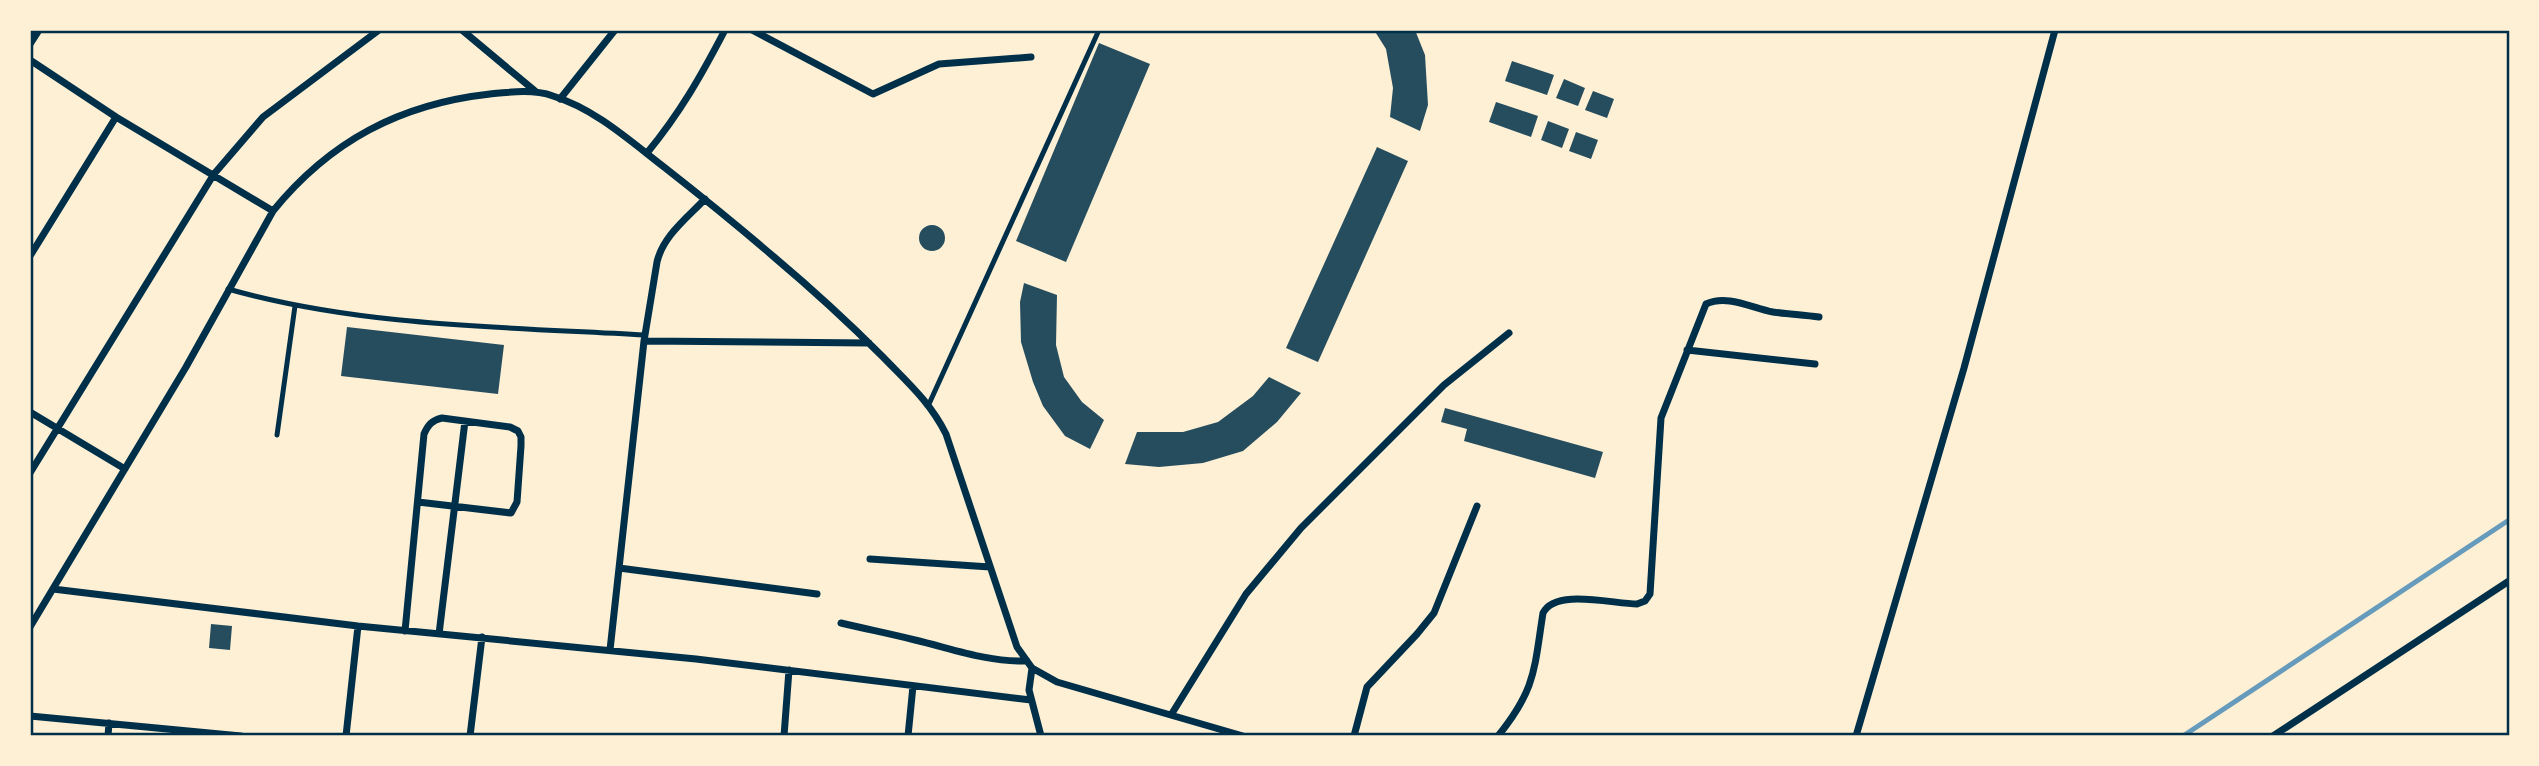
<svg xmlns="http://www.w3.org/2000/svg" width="2539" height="766" font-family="Jost,sans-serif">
  <rect width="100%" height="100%" fill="#fdf0d5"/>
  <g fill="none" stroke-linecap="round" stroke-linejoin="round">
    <!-- stream -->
    <path stroke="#669bbc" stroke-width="5" d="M2183,736L2509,520"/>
  </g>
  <!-- building -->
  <path fill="#264d5e" d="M1374,30H1415L1425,55L1428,105L1420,131L1390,117L1393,88L1386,49Z
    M1099,43L1150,64L1066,262L1016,241Z
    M1512,61L1554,75L1547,95L1505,81Z
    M1564,79L1585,88L1578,106L1556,98Z
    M1593,91L1614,99L1607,118L1585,110Z
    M1496,102L1538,116L1531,137L1489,122Z
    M1548,121L1569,129L1562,148L1541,140Z
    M1576,132L1598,140L1591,159L1569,151Z
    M1377,147L1408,161L1318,362L1286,348Z
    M919 238a13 13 0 1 1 26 0a13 13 0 1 1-26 0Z
    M1024,283L1057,295L1056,345L1064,377L1082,402L1104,420L1090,449L1065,436L1043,406L1033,382L1021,342L1020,302Z
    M347,327L504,345L498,394L341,376Z
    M1269,377L1301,393L1277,422L1243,451L1203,463L1159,467L1125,464L1137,432H1183L1218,422L1253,396Z
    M1445,408L1603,452L1595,478L1464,441L1467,429L1441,422Z
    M211,624L232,626L230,650L209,648Z"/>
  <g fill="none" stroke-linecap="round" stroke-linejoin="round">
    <!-- service -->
    <path stroke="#003049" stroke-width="5" d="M228,289C362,327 507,327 645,335
      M929,404L1099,30
      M277,435L295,306"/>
    <!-- minor -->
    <path stroke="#003049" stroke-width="7" d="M462,30L535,91
      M752,30L873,94L939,64L1031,57
      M30,44L39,30
      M30,60L116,117L273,211
      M560,99L615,30
      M647,153C680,113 701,76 725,30
      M30,256L116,117
      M644,341L869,343
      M1687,350L1815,364
      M30,412L125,469
      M30,473L214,174L263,117L379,30
      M870,559L990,567
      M619,568L817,594
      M53,589L358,626L696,659L1031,700
      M841,623C866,629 891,634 915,640C953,649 987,662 1027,661
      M30,627L186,367L273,211C330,141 400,104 490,94C510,92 533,89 553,96C595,109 629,140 664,167C701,196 738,226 774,257C812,289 848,322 883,357C908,383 930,402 946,434L1017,647L1032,668L1057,682L1243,736
      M405,631L424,434C428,425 432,420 442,418L510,427L518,431L521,437V446L517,502L511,513L418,502
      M439,634L465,421
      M610,650L644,341L657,262C663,236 687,218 705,199
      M1032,668L1029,690L1041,736
      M1171,715L1246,594L1301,528L1444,385L1509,333
      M30,716L241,736
      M108,736L109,723
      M346,736L358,626
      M470,736L482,637
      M784,736L789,670
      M908,736L913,686
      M1354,736L1367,687L1417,634L1434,613L1477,506
      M1498,736C1536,689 1534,670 1543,613C1555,588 1613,604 1637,604L1645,601L1650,594L1661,418L1706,304C1727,294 1752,308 1773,312C1788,314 1804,315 1819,317
      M1856,736L1964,368L2055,30
      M2273,736L2509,581"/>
  </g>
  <!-- border -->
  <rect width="2539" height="766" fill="none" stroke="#fdf0d5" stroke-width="63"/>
  <rect x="32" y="32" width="2476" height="702" fill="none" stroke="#003049" stroke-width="2.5"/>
</svg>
